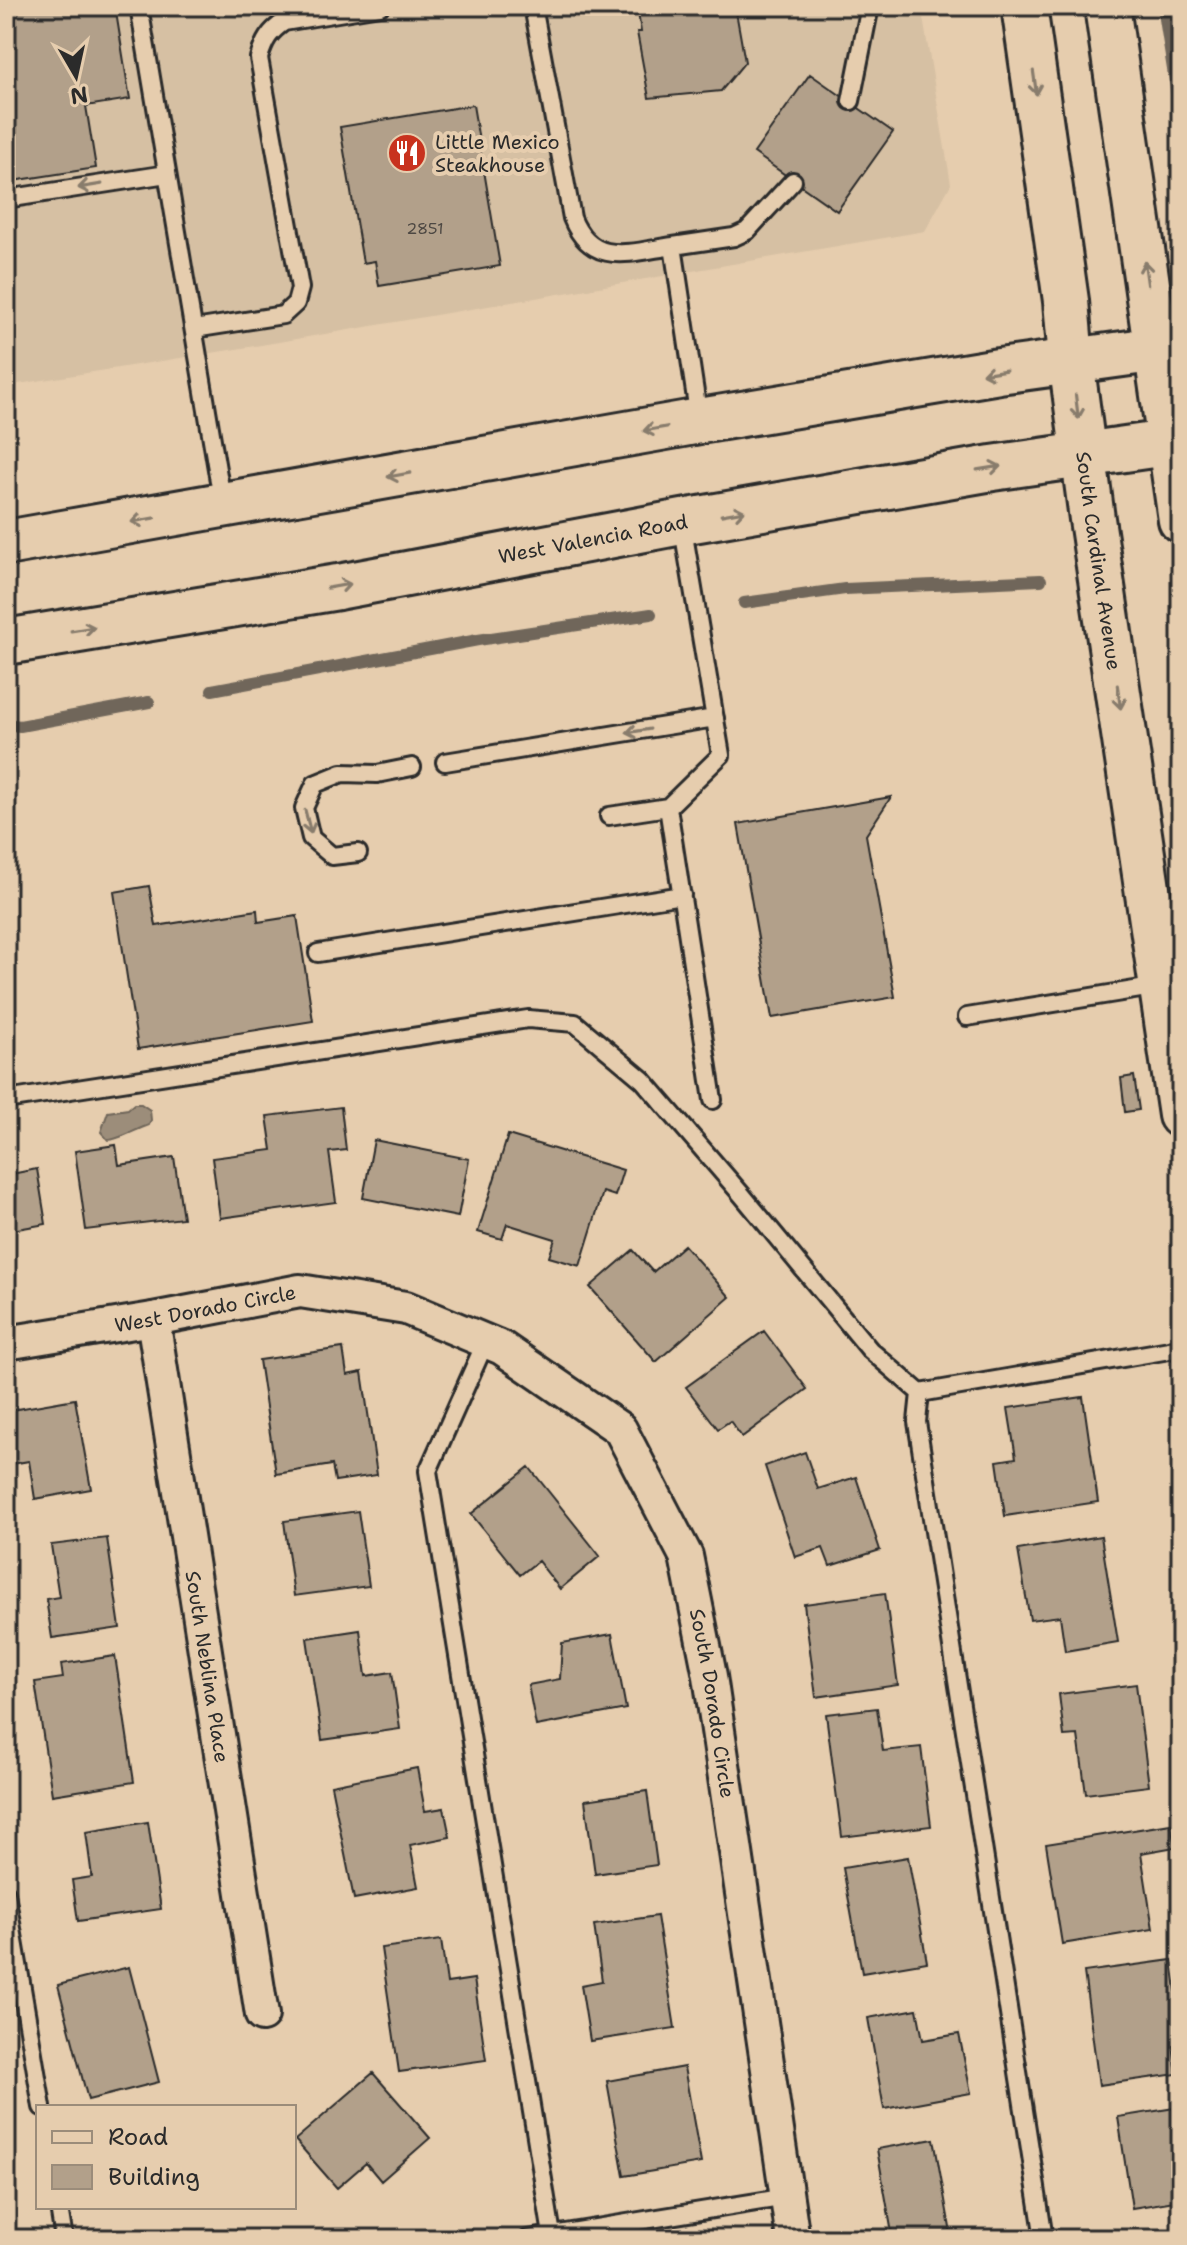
<svg xmlns="http://www.w3.org/2000/svg" width="1187" height="2245" font-family="'Shantell Sans',sans-serif">
  <rect width="100%" height="100%" fill="#e6cdae"/>
  <filter id="ink" filterUnits="userSpaceOnUse"><feTurbulence type="fractalNoise" baseFrequency=".0125" numOctaves="2"/><feDisplacementMap in="SourceGraphic" scale="16" xChannelSelector="R" yChannelSelector="G"/><feConvolveMatrix kernelMatrix="1 2 1 2 8 2 1 2 1" color-interpolation-filters="sRGB"/></filter>
  <g filter="url(#ink)">
    <!-- built -->
    <path fill="#d6c0a3" d="M6,6H921L951,184L925,231L261,345L6,386Z"/>
    <!-- water -->
    <path fill="#9c8d7a" stroke="#6f665a" stroke-width="2" d="M134,1104H141L150,1110L151,1120L149,1125C137,1129 118,1140 108,1140L101,1132L108,1112L128,1109Z"/>
    <g fill="none" stroke-linecap="round" stroke-linejoin="round">
      <!-- stream -->
      <path stroke="#6f665a" stroke-width="12" d="M1163,6L1181,120
        M744,603L845,589L1041,580
        M212,690L478,640L651,614
        M6,724L20,726L149,702"/>
    </g>
    <!-- building -->
    <path fill="#b2a08a" stroke="#2b2b2b" stroke-width="2" d="M6,6H115L130,99L86,106L96,168L6,182Z
      M637,6H735L745,62L721,91L649,98L637,32H641Z
      M810,74L893,132L837,211L754,153Z
      M473,105L500,266L379,286L375,261L363,263L340,127Z
      M891,797L866,835L895,997L772,1018L738,824Z
      M149,886L156,926L257,910L258,922L297,916L313,1021L138,1049L114,892Z
      M1134,1076L1139,1110L1125,1112L1121,1078Z
      M341,1107L346,1150L329,1152L336,1202L220,1218L212,1158L272,1150L267,1116Z
      M508,1135L623,1170L615,1196L603,1192L580,1266L549,1257L555,1239L507,1224L502,1239L478,1232Z
      M374,1140L469,1159L458,1217L363,1198Z
      M116,1145L119,1165L174,1157L183,1218L86,1230L75,1151Z
      M37,1169L46,1224L6,1231V1175Z
      M684,1245L730,1297L656,1362L590,1287L633,1250L653,1272Z
      M764,1331L807,1389L742,1437L730,1421L718,1429L686,1387Z
      M343,1348L347,1375L362,1372L377,1475L335,1481L332,1465L276,1474L259,1360Z
      M1083,1397L1098,1502L1005,1516L997,1461L1016,1458L1008,1408Z
      M75,1399L91,1489L35,1499L29,1461L6,1465V1411Z
      M805,1452L818,1489L856,1477L880,1550L830,1566L823,1548L795,1557L765,1466Z
      M529,1467L600,1556L560,1589L538,1561L520,1575L471,1514Z
      M358,1511L369,1586L294,1596L284,1521Z
      M1101,1536L1118,1642L1065,1651L1060,1616L1030,1620L1018,1550Z
      M107,1538L120,1628L52,1638L46,1599L59,1597L51,1545Z
      M885,1593L898,1685L816,1697L804,1604Z
      M360,1630L366,1676L392,1672L400,1729L322,1740L307,1638Z
      M612,1634L626,1709L536,1726L528,1685L560,1679L562,1643Z
      M115,1656L134,1782L52,1795L35,1682L63,1678L61,1664Z
      M1136,1684L1149,1786L1086,1794L1078,1735L1064,1736L1059,1694Z
      M877,1708L883,1751L921,1747L931,1826L842,1837L826,1714Z
      M417,1768L425,1811L444,1808L450,1837L410,1845L418,1887L354,1899L331,1785Z
      M647,1791L657,1865L595,1874L585,1800Z
      M148,1822L161,1909L78,1921L72,1880L92,1877L86,1832Z
      M1171,1824L1175,1847L1141,1853L1153,1929L1062,1944L1046,1844Z
      M908,1857L927,1962L862,1973L843,1868Z
      M657,1916L675,2028L590,2041L581,1985L602,1981L594,1925Z
      M441,1940L447,1983L474,1979L486,2060L399,2072L381,1948Z
      M1172,1960L1181,2028V2044L1173,2045L1177,2074L1099,2085L1084,1972Z
      M129,1967L159,2082L88,2100L58,1985Z
      M917,2009L923,2040L959,2034L971,2093L884,2109L868,2018Z
      M684,2067L701,2163L624,2176L607,2081Z
      M373,2073L430,2138L381,2181L366,2163L337,2188L295,2140Z
      M1181,2107V2200L1132,2208L1118,2117Z
      M934,2139L952,2239H893L877,2149Z"/>
    <g fill="none" stroke-linecap="round" stroke-linejoin="round">
      <defs>
        <path id="lane" d="M139,6L223,505
          M533,6L572,218C592,268 631,252 673,246
          M851,101L870,6
          M6,199L167,174
          M194,329L283,315L296,303L300,288L259,58C264,41 269,32 284,22L380,6
          M699,419L673,246L734,237L747,231L793,181
          M682,523L721,755L668,807L713,1100
          M445,762L715,718
          M609,816L668,807
          M358,853L332,856L311,838L304,808L315,784L342,773L377,774L412,767
          M318,953L682,895
          M967,1017L1159,986
          M6,1100L528,1019L575,1023L643,1080L742,1195L870,1350L920,1393L1181,1348
          M486,1341L428,1471L552,2235
          M920,1393L917,1422L1044,2239
          M6,1893L42,2107
          M59,2207L64,2239
          M528,2239L787,2197"/>
        <g id="street">
          <path id="s1" d="M153,1319L262,2015"/>
          <path id="s2" d="M6,1343L153,1319L300,1291L406,1308L502,1348L620,1429L686,1556L710,1676L793,2239"/>
        </g>
        <g id="secondary">
          <path id="s3" d="M1024,6L1066,301L1071,360L1092,519L1181,1115"/>
          <path d="M1107,6L1181,520"/>
        </g>
        <g id="primary">
          <path d="M6,543L700,421L999,371L1181,346"/>
          <path id="s4" d="M6,642L338,587L682,522L992,468L1181,441"/>
        </g>
      </defs>
      <!-- lane casing -->
      <use href="#lane" stroke="#2b2b2b" stroke-width="22"/>
      <!-- street casing -->
      <use href="#street" stroke="#2b2b2b" stroke-width="38"/>
      <!-- secondary casing -->
      <use href="#secondary" stroke="#2b2b2b" stroke-width="50"/>
      <!-- primary casing -->
      <use href="#primary" stroke="#2b2b2b" stroke-width="50"/>
      <!-- lane -->
      <use href="#lane" stroke="#e6cdae" stroke-width="16"/>
      <!-- street -->
      <use href="#street" stroke="#e6cdae" stroke-width="32"/>
      <!-- secondary -->
      <use href="#secondary" stroke="#e6cdae" stroke-width="44"/>
      <!-- primary -->
      <use href="#primary" stroke="#e6cdae" stroke-width="44"/>
    </g>
    <!-- one-way arrows -->
    <defs><path id="oneway-shaft" d="M-6 0H5M1.5-3L5.5 0L1.5 3" fill="none" stroke-width="1.6" stroke-linecap="round" stroke-linejoin="round" transform="scale(2)"/></defs>
    <g stroke="#887c6c">
      <use href="#oneway-shaft" transform="translate(1035 83) rotate(82)"/>
      <use href="#oneway-shaft" transform="translate(90 186) rotate(171)"/>
      <use href="#oneway-shaft" transform="translate(1146 273) rotate(-98)"/>
      <use href="#oneway-shaft" transform="translate(994 372) rotate(171)"/>
      <use href="#oneway-shaft" transform="translate(1077 407) rotate(83)"/>
      <use href="#oneway-shaft" transform="translate(655 429) rotate(170)"/>
      <use href="#oneway-shaft" transform="translate(989 468) rotate(-9)"/>
      <use href="#oneway-shaft" transform="translate(399 475) rotate(170)"/>
      <use href="#oneway-shaft" transform="translate(733 513) rotate(-10)"/>
      <use href="#oneway-shaft" transform="translate(143 520) rotate(170)"/>
      <use href="#oneway-shaft" transform="translate(339 586) rotate(-10)"/>
      <use href="#oneway-shaft" transform="translate(83 629) rotate(-9)"/>
      <use href="#oneway-shaft" transform="translate(1119 697) rotate(82)"/>
      <use href="#oneway-shaft" transform="translate(638 731) rotate(171)"/>
      <use href="#oneway-shaft" transform="translate(308 822) rotate(76)"/>
    </g>
  </g>
  <!-- icons -->
  <defs>
    <symbol id="restaurant-disc" viewBox="-11 -11 22 22"><circle r="9.5" fill="#c8321e" stroke="#e6cdae"/><path d="M-5-6h1v4h1v-4h1v4h1v-4h1v5L-1.5 .5V6h-2V.5L-5-1ZM5-6V6H3V1.5H1.5Q1.5-4 5-6Z" fill="#fff"/></symbol>
  </defs>
  <g fill-rule="evenodd">
    <use href="#restaurant-disc" x="385" y="131" width="44" height="44"/>
  </g>
  <g text-anchor="middle" dominant-baseline="central" stroke-width="8" stroke-linejoin="round" paint-order="stroke">
    <!-- number labels -->
    <g font-size="16" fill="#4d4843">
      <text x="425" y="228">2851</text>
    </g>
    <!-- poi labels -->
    <g font-size="20" fill="#2b2b2b" stroke="#e6cdae" text-anchor="start">
      <text x="435" y="142">Little Mexico<tspan x="435" dy="23">Steakhouse</tspan></text>
    </g>
    <!-- street labels -->
    <g font-size="20" fill="#2b2b2b" stroke="#e6cdae">
      <text stroke="none"><textPath href="#s4" startOffset="596">West Valencia Road</textPath></text>
      <text stroke="none"><textPath href="#s3" startOffset="560">South Cardinal Avenue</textPath></text>
      <text stroke="none"><textPath href="#s2" startOffset="202">West Dorado Circle</textPath></text>
      <text stroke="none"><textPath href="#s1" startOffset="352">South Neblina Place</textPath></text>
      <text stroke="none"><textPath href="#s2" startOffset="946">South Dorado Circle</textPath></text>
    </g>
  </g>
  <!-- margin -->
  <rect width="1187" height="2245" fill="none" stroke="#e6cdae" stroke-width="32"/>
  <rect x="16" y="16" width="1155" height="2213" fill="none" stroke="#2b2b2b" stroke-width="3" filter="url(#ink)"/>
  <!-- legend -->
  <rect x="36" y="2105" width="260" height="104" fill="#e6cdae" stroke="#9b8c7a" stroke-width="2"/>
  <rect x="52" y="2131" width="40" height="12" fill="#e6cdae" stroke="#9b8c7a" stroke-width="2"/>
  <text x="108" y="2145" font-size="24" fill="#2b2b2b">Road</text>
  <rect x="52" y="2165" width="40" height="24" fill="#b2a08a" stroke="#9b8c7a" stroke-width="2"/>
  <text x="108" y="2185" font-size="24" fill="#2b2b2b">Building</text>
  <!-- north arrow -->
  <g transform="translate(76 76) rotate(171)" stroke="#e6cdae" stroke-width="6" paint-order="stroke">
  <path d="M0-6L14 30L0 20L-14 30Z" fill="#2b2b2b"/>
  <text y="-12" font-size="22" font-weight="bold" text-anchor="middle" fill="#2b2b2b">N</text>
  </g>
</svg>
